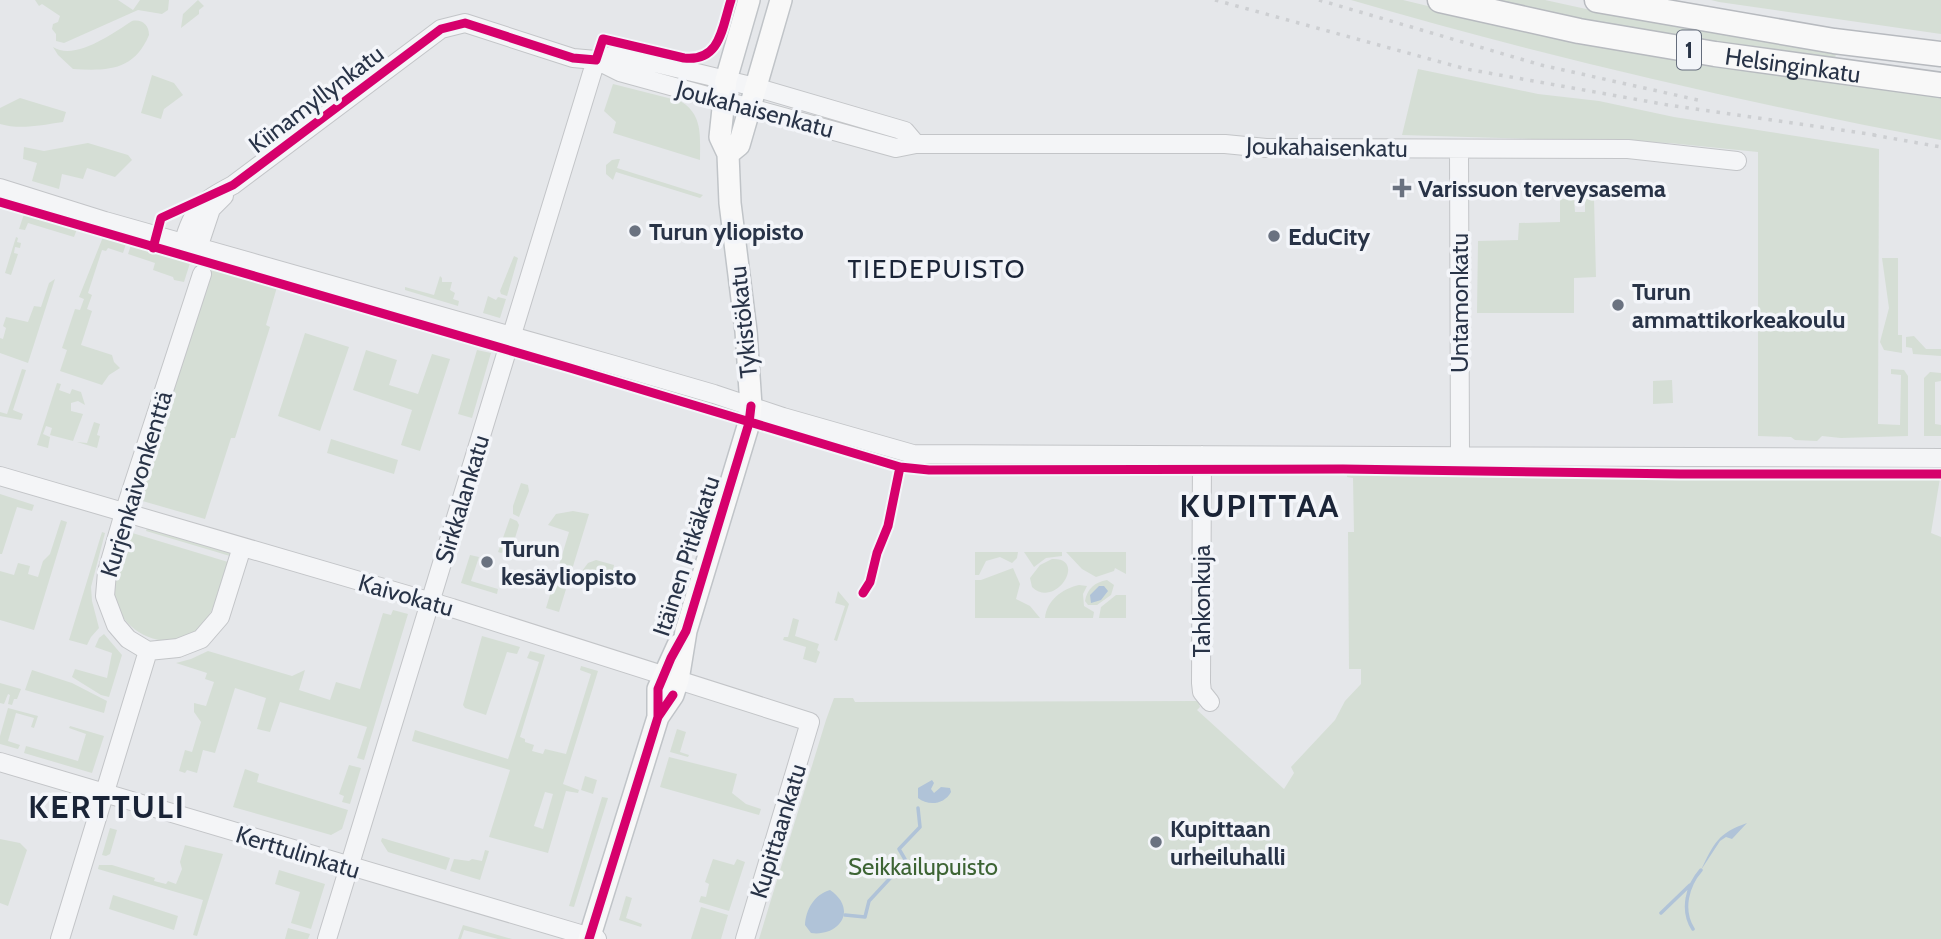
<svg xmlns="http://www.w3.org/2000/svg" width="1941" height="939" font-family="Cabin,sans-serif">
  <rect width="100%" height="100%" fill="#e5e7ea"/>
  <!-- green -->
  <path fill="#d5ded5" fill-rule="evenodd" d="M35,0H118L133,10L140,0H169L168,10L162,14L138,10L64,43L56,41V34L52,29L53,24L58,22L60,16L42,4L39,6Z
    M198,0L204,6L199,10V14L181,28L183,14Z
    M1351,0H1403L1432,7L1941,94V140C1742,102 1546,57 1351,0Z
    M1481,0H1545L1609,14L1836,52L1835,61L1703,43Z
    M1711,0H1941V34L1719,2Z
    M132,21C142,19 149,25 149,35C134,71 107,71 73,69L58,55L53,47C75,61 112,34 132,21Z
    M1418,69L1538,94L1599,101L1674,117L1879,149L1878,424L1900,425L1901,375L1891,374V369L1904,370L1908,376V436L1841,438L1822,436L1817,441L1795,440L1791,437L1758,436V152L1669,143L1402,135Z
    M152,75L174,83L183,95L164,109L161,119L141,113Z
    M613,84L680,101C703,114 700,136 700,160L613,133L616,122L604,111Z
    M20,98L66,112L63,122C41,125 21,130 0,124V108Z
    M88,143L128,155L132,160L115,177L87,168L83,179L62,174L59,189L32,181L37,163L23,159L24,147L44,151Z
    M618,159H620L617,168L703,195L700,198L616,172L613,180L606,174V165L612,160Z
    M1560,199H1574L1575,212H1585V199H1594L1596,277L1574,278V313H1477L1478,241L1518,240L1519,223L1560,222Z
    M24,214L77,229L74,237L28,223L25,230L19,229Z
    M16,237L18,238L17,242L21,243L20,248L15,247L14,253L18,254L11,275L5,273Z
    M103,237L126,244L123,253L108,248L106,251L102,250L88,293L92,295L87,309L92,311L81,345L112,355L114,362L120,368L109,375L102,385L60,371L67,350L62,348L75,309L80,310L84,299L79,297Z
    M131,245L190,263L184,282L174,280L173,277L153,270L155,263L128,254Z
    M514,256L518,258L507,296L501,294L500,291Z
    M1882,258H1898V335H1902V353L1884,350L1880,342L1889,308Z
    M212,267L277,285V287L266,325L270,327L235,438H231L205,519L139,500Z
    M440,276L442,278V282H452L450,290L455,293L453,299L459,301L458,306L405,290V287L434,295Z
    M55,279L28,363L0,353V338L3,339L6,328L3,326L6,317L28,322L34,306L41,307L49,283Z
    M488,296L496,300L498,297L506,299L500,318L483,313Z
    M305,333L349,347L320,431L278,416Z
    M1914,336L1926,349H1941V356L1913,354L1912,348L1906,347V337Z
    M366,350L397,360L389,385L418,394L432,354L450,359L420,451L401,445L412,410L353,390Z
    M477,350L491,353L472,418L458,414Z
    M22,369L26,370L13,410L23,414L21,420L0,416V412L7,414Z
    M1930,372L1941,373V381L1935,382V424L1941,425V436H1924V378Z
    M1672,380L1673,403L1653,404V381Z
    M57,383L61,384L59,390L70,394L72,389L81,392L85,405L78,401L71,403V411L83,414L73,441L50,435L52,428L46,426L43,434L50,437L48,448L37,445Z
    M94,422L100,424L97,435L100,436L97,448L77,442L87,443Z
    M331,439L398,460L394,474L327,453Z
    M1444,473L1665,477L1940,478L1931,533L1941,537V939H759L826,720L834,698H853L855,702L1198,701L1200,707L1197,710L1284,789L1294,773L1291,767L1335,720L1345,701L1361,684V669H1349L1348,532H1354L1353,478L1347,477V475Z
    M521,483L528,485L529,491L519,517L513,514V506Z
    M0,494L34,505L32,511L17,507L2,554H0Z
    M573,511L589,514L559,612L546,608L569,532L548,525L556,514Z
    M510,518L517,521L519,525L512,548L501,553L498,552Z
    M61,520L67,522L34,630L0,620V571L14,575L18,563L30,566L28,574L38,577L43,561L50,554Z
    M147,528L229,552L230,556L146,531Z
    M102,532L105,533L91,587L92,601L99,628L91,637L87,645L69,640Z
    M129,532L228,562C221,583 217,609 201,626C170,659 115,632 114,590C113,571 124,550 129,532Z
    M975,552H1018L1017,558L1012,563L1000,557L986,561L979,575H975Z
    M1024,552H1062V556L1046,558L1034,567Z
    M1066,552H1126V574L1115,568L1114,571L1096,577L1082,569Z
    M470,555L479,557L471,581L498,589L497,594L461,583Z
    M1052,559C1088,557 1056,610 1032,587L1030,578L1040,565Z
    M596,560L614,565L613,570L622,573L617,588L579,575L588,563Z
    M1013,568L1020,584L1016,599L1030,606L1040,618H975V580H981Z
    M1107,580L1114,585L1111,595L1097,605H1088L1085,601C1087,589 1095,582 1107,580Z
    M1079,585L1087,586L1083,594L1084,606L1094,612L1093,618H1045C1047,600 1062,589 1079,585Z
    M838,591L849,604L837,641L834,640L845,606L835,603Z
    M1116,595H1126V618H1099L1101,607Z
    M393,610L408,614L364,760L357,758L367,727L280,702L270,732L257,729L266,698L235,688L215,753L203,750L197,773L187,770L185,773L179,771L185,750L192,752L201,722L194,712V703L206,706L214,682L205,679L207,673L176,663L191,659L208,651L292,676L305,670L299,690L330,700L336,682L360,689L383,613L391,615Z
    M793,618L799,620L795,636L819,644L817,650L820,652L816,663L803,659L806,647L783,640L784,637H788Z
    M104,634L122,655L109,697L101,695L72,677L75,669L107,678L112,653L95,647L99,638Z
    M482,636L520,647L517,654L507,652L486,715L465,708L463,705Z
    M530,651L545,655L520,737L525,739V742L534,745L532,751L543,754L545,749L566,754L591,674L580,670L581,666L598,671L563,784L579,790L578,793L566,791L548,853L489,837L510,770L412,741L415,730L508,759L539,662L527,658ZM545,792L553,794L543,829L534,826Z
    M32,670L72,683L107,701L104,713L25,690Z
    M0,683L21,689L17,699H14L12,705L8,704L10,695L8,694L4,704L0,703Z
    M8,708L38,716L34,728L31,727L34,718L16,713L8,741L20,745L18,749L0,744V736Z
    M70,726L104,736L92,773L24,753L26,746L78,761L86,734L69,728Z
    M677,729L686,732L680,752L689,755L688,757L670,752Z
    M669,757L737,774L732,793L746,804L761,809L759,815L660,787Z
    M349,765L361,768L350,804L342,802L344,796L339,794Z
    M245,769L259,774L257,782L348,810L342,829L331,835L233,807Z
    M585,776L597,780L593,794L581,790Z
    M602,797L608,798L574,907L569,906Z
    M110,828L117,830L110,854L106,856L102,855Z
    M382,838L450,858L446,870L388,852L381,841Z
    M0,839L20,843L27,850L8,906L0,903Z
    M185,845L223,854L197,936L193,935L203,900L98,869L99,865H112L155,878L154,881L166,884L168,881L176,884L182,869L180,862Z
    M485,850L489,851L480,880L450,871L454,859L469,861L472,859L482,861Z
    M713,859L734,865L737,859L745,862L729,911L699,902L701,896L706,897L709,884L705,882Z
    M279,870L325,884L311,929L291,923L300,892L275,884Z
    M113,895L178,916L174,930L109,909Z
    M626,896L632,898L626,918L642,924L641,927L619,920Z
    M701,907L728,915L721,939H691Z
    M463,925L512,939H498L464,930L461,939H458Z
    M288,928L310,934L308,939H285Z"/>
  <!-- water -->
  <path fill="#b0c3d8" d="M1099,586H1104L1108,591L1101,600L1091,603L1090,595Z
    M932,780L934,783L931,789L934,793L941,787L950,788L951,792C944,805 928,806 918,798V788Z
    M1747,823L1732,839L1726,837L1720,841L1701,870C1714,843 1718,833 1747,823Z
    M830,890C858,909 840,937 811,933L805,925C806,909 814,895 830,890Z"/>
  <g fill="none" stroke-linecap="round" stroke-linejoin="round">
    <!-- stream -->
    <path stroke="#b0c3d8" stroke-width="3.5" d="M1661,913L1690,885
      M845,915L865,917L869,901L906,861L899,849L920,827L918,808
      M1693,929C1681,910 1687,886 1701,870"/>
    <defs>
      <path id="minor" d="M596,60L620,72L896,148L916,144H1225L1266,148L1628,149L1737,161
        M1459,149L1460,456
        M0,188L105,221L614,365L714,394L783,417L913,454L1941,458
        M183,244C193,208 201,202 233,185L441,29L465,23L573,58L596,60L618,54L755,87L905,131L916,144
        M198,248L211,209L224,196
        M202,274L124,513L107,572L105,596L116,625L128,639L148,651L178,648L201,639L220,617L242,547
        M1202,455L1201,683L1202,692L1210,702
        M0,476L452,608L810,722L745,939
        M0,762L597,939
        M60,939L148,651
        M327,939L596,60"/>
      <path id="major" d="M728,154L739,145L781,0
        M658,717V689L678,645
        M589,939L658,717L673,695L678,680L686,631L749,423L751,406L746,331L730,203L728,154L720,137L726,80L749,0"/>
      <g id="highway">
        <path id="s1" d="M1440,0L1579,31L1715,54L1941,85"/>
        <path d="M1597,0L1834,41L1941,54"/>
      </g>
    </defs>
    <!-- minor casing -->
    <use href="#minor" stroke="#c3c5c8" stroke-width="20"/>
    <!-- major casing -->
    <use href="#major" stroke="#c0c4c8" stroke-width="24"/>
    <!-- highway casing -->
    <use href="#highway" stroke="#b7babf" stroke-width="27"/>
    <!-- minor -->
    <use href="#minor" stroke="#f4f5f7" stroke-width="18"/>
    <!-- major -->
    <use href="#major" stroke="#f8f8f8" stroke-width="21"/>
    <!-- highway -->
    <use href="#highway" stroke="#f8f8f8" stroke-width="24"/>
    <!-- rail -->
    <path stroke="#cdcfd2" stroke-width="3.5" stroke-dasharray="3.5 7" stroke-linecap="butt" d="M1215,0L1466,69L1668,105L1882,136
      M1319,0L1541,65L1698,100
      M1873,135L1941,147"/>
    <defs>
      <path id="cycleway" d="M0,202L570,368L900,467L929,470L1343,469L1680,474H1941
        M153,248L161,218L233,185L441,29L465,23L573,58L596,60L603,39L684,58C721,62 722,27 731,0
        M863,593L870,582L877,553L888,526L900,467
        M658,717V689L671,658L686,631L749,423L751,406
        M589,939L658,717L673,695"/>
    </defs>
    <!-- cycleway casing -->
    <use href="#cycleway" stroke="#f3f5f9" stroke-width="13"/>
    <!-- cycleway -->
    <use href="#cycleway" stroke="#d6006c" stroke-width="9"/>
  </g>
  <!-- markers -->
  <g fill="#6a7280" stroke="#f3f5f9" stroke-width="2.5">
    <path d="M1398.5 177.5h7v7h7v7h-7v7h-7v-7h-7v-7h7z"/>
    <circle cx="635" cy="231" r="7"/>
    <circle cx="1274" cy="236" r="7"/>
    <circle cx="1618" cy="305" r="7"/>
    <circle cx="487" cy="562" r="7"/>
    <circle cx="1156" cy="842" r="7"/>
  </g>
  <g text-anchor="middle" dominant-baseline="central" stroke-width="7" stroke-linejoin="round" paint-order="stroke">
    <!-- shield labels -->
    <rect fill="#f3f5f9" stroke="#656d7c" stroke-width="2" x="1677" y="30.5" width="24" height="39" rx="5"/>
    <g font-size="23" font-weight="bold" fill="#283347">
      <text x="1689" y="50">1</text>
    </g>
    <!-- street labels -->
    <g font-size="24" fill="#283347" stroke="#f3f5f9">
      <text stroke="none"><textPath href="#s1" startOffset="359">Helsinginkatu</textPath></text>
      <text transform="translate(316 99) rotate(-37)">Kiinamyllynkatu</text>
      <text transform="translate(755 109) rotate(15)">Joukahaisenkatu</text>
      <text transform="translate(1327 147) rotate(1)">Joukahaisenkatu</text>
      <text transform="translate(1459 303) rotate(-90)">Untamonkatu</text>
      <text transform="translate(743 322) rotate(-96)">Tykistökatu</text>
      <text transform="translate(136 484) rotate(-73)">Kurjenkaivonkenttä</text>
      <text transform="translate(462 499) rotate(-73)">Sirkkalankatu</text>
      <text transform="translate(686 556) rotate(-72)">Itäinen Pitkäkatu</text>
      <text transform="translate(406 595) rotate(16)">Kaivokatu</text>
      <text transform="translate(1201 601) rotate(-90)">Tahkonkuja</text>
      <text transform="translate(778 831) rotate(-73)">Kupittaankatu</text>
      <text transform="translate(298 852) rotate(17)">Kerttulinkatu</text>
    </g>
    <!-- poi labels -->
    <g font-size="24" font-weight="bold" fill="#283347" stroke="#f3f5f9" text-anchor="start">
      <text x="1418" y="188">Varissuon terveysasema</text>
      <text x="649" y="231">Turun yliopisto</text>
      <text x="1288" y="236">EduCity</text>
      <text x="1632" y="291">Turun<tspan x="1632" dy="28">ammattikorkeakoulu</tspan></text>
      <text x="501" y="548">Turun<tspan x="501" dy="28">kesäyliopisto</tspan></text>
      <text x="1170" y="828">Kupittaan<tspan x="1170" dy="28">urheiluhalli</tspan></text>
    </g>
    <!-- park labels -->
    <g font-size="24" fill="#3d6434" stroke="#f3f5f9">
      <text x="923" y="866">Seikkailupuisto</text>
    </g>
    <!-- neighbourhood labels -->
    <g font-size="26" letter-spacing="2" fill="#1a2437" stroke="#f3f5f9">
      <text x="937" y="269">TIEDEPUISTO</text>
    </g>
    <!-- district labels -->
    <g font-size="32" font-weight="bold" letter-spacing="2" fill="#1a2437" stroke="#f3f5f9">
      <text x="1260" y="505">KUPITTAA</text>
      <text x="107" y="806">KERTTULI</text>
    </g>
  </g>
</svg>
